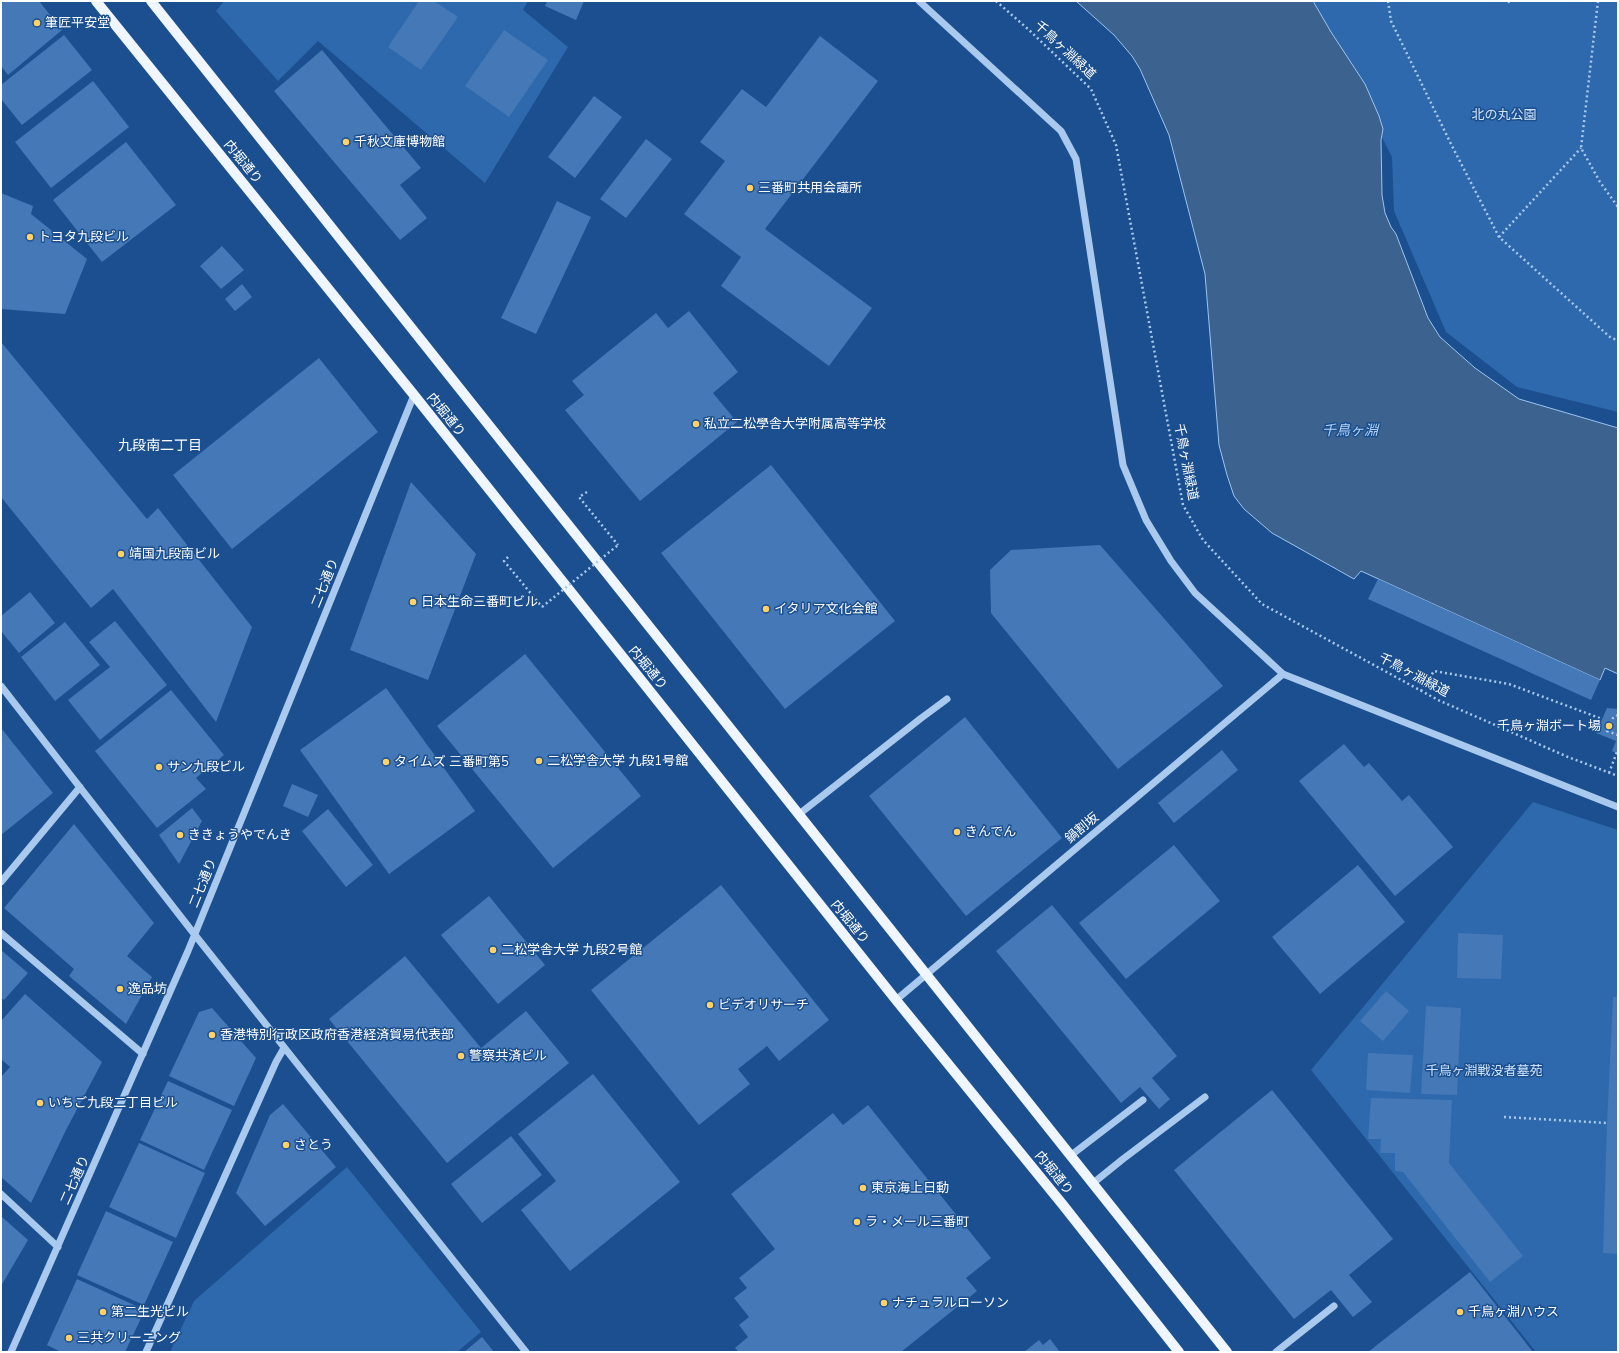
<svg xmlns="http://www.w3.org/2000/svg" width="1619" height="1353" font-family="'Nunito Sans','Noto Sans JP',sans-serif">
  <rect width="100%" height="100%" fill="#1b4f8f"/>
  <!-- green -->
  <path fill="#2e69ad" d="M224,1H528L523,10L568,47L485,183L318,41L278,81L216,11Z
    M1313,1H1618V412L1517,387L1446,332L1394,211L1392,157Z
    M1533,802L1618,830V1352H1536L1311,1070Z
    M347,1167L481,1332L457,1352H170L194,1301Z"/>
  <!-- water -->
  <path fill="#3c6290" stroke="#9cc4f0" d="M1076,1H1313L1331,32L1365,84L1379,116L1383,129L1381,140L1382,195L1385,213L1391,227L1396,234L1428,318L1440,337L1475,368L1519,399L1618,428V674L1605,668L1600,680L1361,571L1354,579L1272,533L1244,509L1234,496L1227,475L1219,445L1205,274L1169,135L1140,69L1132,56L1114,35Z"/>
  <!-- building -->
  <path fill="#4478b7" d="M4,1H39L62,30L8,75L1,66V4Z
    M419,1H434L458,17L421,70L388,47Z
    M547,1H584L576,20L545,6Z
    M504,30L548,60L509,117L465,86Z
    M64,35L92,70L22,125L1,99V85Z
    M820,36L878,81L765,229L872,308L829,366L721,286L741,257L684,214L725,161L700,142L742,89L766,107Z
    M322,50L421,168L400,185L427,218L400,240L274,91Z
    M93,81L129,127L51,188L15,142Z
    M594,96L622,117L575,178L548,157Z
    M646,139L672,159L626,218L600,199Z
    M126,142L176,205L102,262L53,200Z
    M1,193L33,206L31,214L87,259L65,314L1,309Z
    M557,201L591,217L536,334L501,318Z
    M222,246L244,270L221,289L200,266Z
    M242,284L252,297L235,311L225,299Z
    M689,311L738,372L713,393L737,422L640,501L565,410L584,395L572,381L656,313L668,328Z
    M1,342L147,519L158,508L252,627L216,722L113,589L91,608L1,497Z
    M319,358L378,432L232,549L173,475Z
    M771,465L895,621L785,709L661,553Z
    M411,482L476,554L428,680L350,650Z
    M1100,545L1223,686L1118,769L991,613L990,570L1011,550Z
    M1378,579L1600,680L1591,700L1368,599Z
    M30,592L55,623L19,653L1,631V616Z
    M115,621L167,685L100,740L68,700L110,667L89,642Z
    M65,622L100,665L55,701L21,657Z
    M525,654L641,796L553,868L437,726Z
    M386,688L475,811L389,874L300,750Z
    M171,690L224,755L196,778L206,789L157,828L95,751Z
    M1607,708L1618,709V754L1612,751L1616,741L1596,733Z
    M965,717L1062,838L966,916L869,796Z
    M1,728L53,793L1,835Z
    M1344,744L1364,767L1369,763L1402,801L1409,795L1453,847L1395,896L1299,781Z
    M1222,750L1238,770L1174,823L1158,803Z
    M292,784L318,795L308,817L283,806Z
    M192,808L202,821L179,864L159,835Z
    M328,809L373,865L346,887L302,831Z
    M74,824L154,923L127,956L152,977L126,1024L69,976L74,969L4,908Z
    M1174,845L1220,901L1126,979L1079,923Z
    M1358,865L1405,922L1320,994L1272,937Z
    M721,885L829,1020L779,1061L767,1046L738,1069L750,1084L699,1125L591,990Z
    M489,896L545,965L498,1004L441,935Z
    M1052,905L1177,1056L1152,1078L1170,1099L1159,1109L1140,1087L1121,1103L996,951Z
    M1458,933L1503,935L1501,979L1457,978Z
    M1,950L28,973L4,1000L1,998Z
    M405,956L481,1048L526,1011L569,1063L447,1163L329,1019Z
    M1386,991L1409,1011L1383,1041L1360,1021Z
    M25,994L102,1062L66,1130L31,1203L1,1177V1077L10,1067L1,1059V1021Z
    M1613,997H1618V1254L1603,1253L1607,1123Z
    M1426,1006L1461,1008L1457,1095L1421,1094Z
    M212,1008L256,1058L234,1106L169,1076L199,1012Z
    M1368,1053L1413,1055L1410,1093L1366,1090Z
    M593,1074L680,1182L570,1271L521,1210L556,1181L518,1134Z
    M168,1081L232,1110L204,1170L140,1140Z
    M1272,1090L1393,1239L1349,1275L1372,1302L1353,1317L1331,1290L1294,1319L1174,1170Z
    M1371,1098L1452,1100L1449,1163L1523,1256L1490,1282L1403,1172L1395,1171V1153H1380L1381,1139H1368Z
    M283,1104L336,1167L265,1226L236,1193L270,1115Z
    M868,1105L991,1258L966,1278L977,1291L901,1352H739L735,1348L748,1337L739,1325L749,1317L734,1298L747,1288L739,1278L775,1249L731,1194L833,1113L843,1125Z
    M511,1136L542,1175L482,1223L451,1184Z
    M139,1143L205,1173L176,1238L109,1207Z
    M106,1211L173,1242L144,1305L77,1275Z
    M1,1216L28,1240L1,1286Z
    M1470,1272L1533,1352H1368Z
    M77,1279L145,1310L125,1352H61L47,1345Z
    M482,1337L494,1352H464Z
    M1050,1339L1060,1352H1024L1039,1340L1043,1345Z"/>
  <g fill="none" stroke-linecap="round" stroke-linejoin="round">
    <!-- path -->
    <path stroke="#a9c9ee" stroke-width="2.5" stroke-dasharray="2 3" stroke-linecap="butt" d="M996,1L1029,30L1091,89L1116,145L1183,505L1203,540L1262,604L1438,700L1568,757L1618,776
      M1388,1L1391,21L1451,144L1499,237L1611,338L1618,340
      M1508,1L1509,2L1511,1
      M1598,1L1581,148L1600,182L1618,207
      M1499,237L1581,148
      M587,492L579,497L618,545
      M508,557L504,561L542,607
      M1421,691L1434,671L1509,684L1602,719
      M1618,715L1613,718L1607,731L1618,735
      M1609,773L1618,749
      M1504,1117L1607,1123"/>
    <!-- minor -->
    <path stroke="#a9c9ee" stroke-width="7" d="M919,1L1061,131L1076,159L1123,465L1146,520L1171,561L1195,593L1283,674L1618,807
      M1,686L195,935L526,1352
      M798,815L920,719L947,699
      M1,882L80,787
      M1,933L143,1054
      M896,1000L1283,674
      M1070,1156L1143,1100
      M1092,1184L1123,1159L1205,1097
      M1,1194L58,1247
      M11,1352L188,951L414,395
      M146,1352L276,1062L284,1048
      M1276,1352L1334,1306"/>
    <!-- major -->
    <path stroke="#f0f6ff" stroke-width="10" d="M96,1L414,395L896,1000L1063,1205L1179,1352
      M151,1L1227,1352"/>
    <!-- path-bridge -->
    <path stroke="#a9c9ee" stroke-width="2.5" stroke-dasharray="2 3" stroke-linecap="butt" d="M542,607L618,545"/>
  </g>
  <!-- markers -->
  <g fill="#ffd166" stroke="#1b4f8f" stroke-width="1.5">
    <circle cx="37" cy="23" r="4"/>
    <circle cx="346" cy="142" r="4"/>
    <circle cx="750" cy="188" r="4"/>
    <circle cx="30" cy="237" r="4"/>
    <circle cx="696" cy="424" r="4"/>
    <circle cx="121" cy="554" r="4"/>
    <circle cx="413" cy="602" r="4"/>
    <circle cx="766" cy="609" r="4"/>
    <circle cx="1609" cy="726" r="4"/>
    <circle cx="539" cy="761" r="4"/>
    <circle cx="386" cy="762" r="4"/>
    <circle cx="159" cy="767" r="4"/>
    <circle cx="957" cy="832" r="4"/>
    <circle cx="180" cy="835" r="4"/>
    <circle cx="493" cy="950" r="4"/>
    <circle cx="120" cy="989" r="4"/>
    <circle cx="710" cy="1005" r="4"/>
    <circle cx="212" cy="1035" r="4"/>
    <circle cx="461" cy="1056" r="4"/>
    <circle cx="40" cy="1103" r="4"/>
    <circle cx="286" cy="1145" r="4"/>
    <circle cx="863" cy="1188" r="4"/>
    <circle cx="857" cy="1222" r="4"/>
    <circle cx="884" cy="1303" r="4"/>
    <circle cx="103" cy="1312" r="4"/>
    <circle cx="1460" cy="1312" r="4"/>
    <circle cx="69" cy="1338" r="4"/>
  </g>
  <g text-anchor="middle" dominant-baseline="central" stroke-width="3" stroke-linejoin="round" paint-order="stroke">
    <!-- poi labels -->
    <g font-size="13" fill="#fff" stroke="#1b4f8f" text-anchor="start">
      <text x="45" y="23">筆匠平安堂</text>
      <text x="354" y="142">千秋文庫博物館</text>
      <text x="758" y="188">三番町共用会議所</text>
      <text x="38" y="237">トヨタ九段ビル</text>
      <text x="704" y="424">私立二松學舎大学附属高等学校</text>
      <text x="129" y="554">靖国九段南ビル</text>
      <text x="421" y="602">日本生命三番町ビル</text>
      <text x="774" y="609">イタリア文化会館</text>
      <text x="1601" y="726" text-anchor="end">千鳥ヶ淵ボート場</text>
      <text x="547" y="761">二松学舎大学 九段1号館</text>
      <text x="394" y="762">タイムズ 三番町第5</text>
      <text x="167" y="767">サン九段ビル</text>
      <text x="965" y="832">きんでん</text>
      <text x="188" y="835">ききょうやでんき</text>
      <text x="501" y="950">二松学舎大学 九段2号館</text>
      <text x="128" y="989">逸品坊</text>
      <text x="718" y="1005">ビデオリサーチ</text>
      <text x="220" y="1035">香港特別行政区政府香港経済貿易代表部</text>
      <text x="469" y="1056">警察共済ビル</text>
      <text x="48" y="1103">いちご九段二丁目ビル</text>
      <text x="294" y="1145">さとう</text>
      <text x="871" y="1188">東京海上日動</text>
      <text x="865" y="1222">ラ・メール三番町</text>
      <text x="892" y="1303">ナチュラルローソン</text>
      <text x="111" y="1312">第二生光ビル</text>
      <text x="1468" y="1312">千鳥ヶ淵ハウス</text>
      <text x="77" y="1338">三共クリーニング</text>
    </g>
    <!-- street labels -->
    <g font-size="13" fill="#fff" stroke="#1b4f8f">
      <text transform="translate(1065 50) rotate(43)">千鳥ヶ淵緑道</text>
      <text transform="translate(243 162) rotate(51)">内堀通り</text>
      <text transform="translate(446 415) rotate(51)">内堀通り</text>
      <text transform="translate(1186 462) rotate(79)">千鳥ヶ淵緑道</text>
      <text transform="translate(325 583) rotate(-68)">二七通り</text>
      <text transform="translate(648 668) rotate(51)">内堀通り</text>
      <text transform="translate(1414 675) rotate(28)">千鳥ヶ淵緑道</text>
      <text transform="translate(1082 828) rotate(-40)">鍋割坂</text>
      <text transform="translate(203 883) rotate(-68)">二七通り</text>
      <text transform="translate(850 922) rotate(51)">内堀通り</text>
      <text transform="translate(1054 1173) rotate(51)">内堀通り</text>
      <text transform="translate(75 1180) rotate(-66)">二七通り</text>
    </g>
    <!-- park labels -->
    <g font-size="13" fill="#cfe3fa" stroke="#1b4f8f">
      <text x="1504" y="115">北の丸公園</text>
      <text x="1484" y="1071">千鳥ヶ淵戦没者墓苑</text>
    </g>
    <!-- water labels -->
    <g font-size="14" font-style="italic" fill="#b5d3f5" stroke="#1b4f8f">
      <text x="1350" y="430">千鳥ヶ淵</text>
    </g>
    <!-- neighbourhood labels -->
    <g font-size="14" fill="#fff" stroke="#1b4f8f">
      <text x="160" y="445">九段南二丁目</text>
    </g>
  </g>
  <!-- border -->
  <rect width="1619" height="1353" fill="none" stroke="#ffffff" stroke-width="4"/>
</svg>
